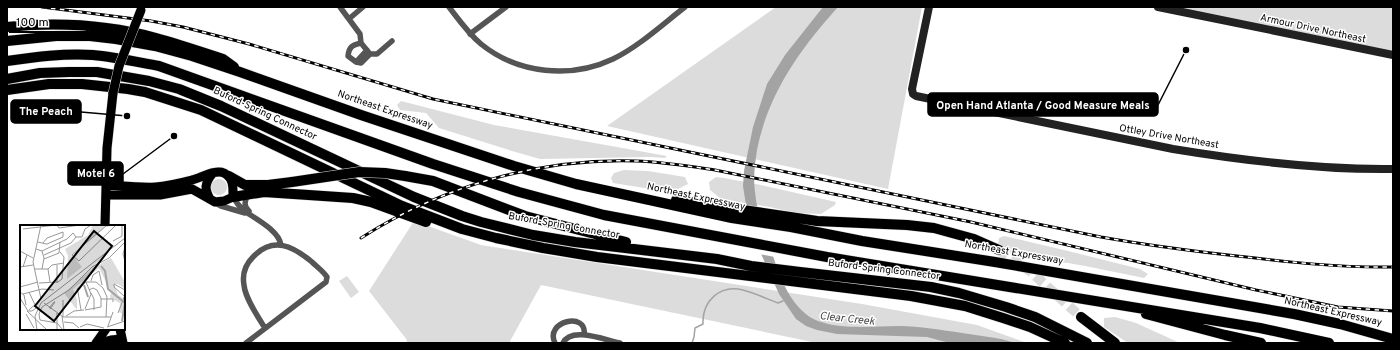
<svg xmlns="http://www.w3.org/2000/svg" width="1400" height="350" font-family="Overpass,sans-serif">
  <rect width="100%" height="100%" fill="#fff"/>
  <!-- green -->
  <path fill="#dcdcdc" d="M776,7H922L888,189L607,126Z
    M1173,7H1393V53Z
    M401,101L494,125L667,156L665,158L650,157L540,159L512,151L439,128L426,113L400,110L397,105Z
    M624,170L648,171L685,177L688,184L674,191L657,190L613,183L611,178L614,173Z
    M716,177L724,178L761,185L836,202L835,205L821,214L795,213L770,207L731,201L720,198L710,190L709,182Z
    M211 187a8 8 0 1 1 16 0a8 8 0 1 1-16 0Z
    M414,221L481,245L862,304L977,325L1027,343H817L541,285L509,343H406L407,340L369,291Z
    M1004,236L1064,250L1140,269L1148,274L1144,278C1118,273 1093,267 1068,263C1047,260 1012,261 998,244L999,238Z
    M347,276L359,292L351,298L339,281Z
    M1115,317L1136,323L1180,343H1128L1104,327V318Z"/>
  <!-- water -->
  <path fill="#a3a3a3" d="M823,7H838C800,49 768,94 757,150C755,164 753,177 755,192C757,215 767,237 774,259C781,281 794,312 818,321C842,330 874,326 899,326C920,326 941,330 962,333C980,336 998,337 1015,343H959L946,342L927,337L837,334L817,330L806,326L796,319L779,294L758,247L746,205L743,186L744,171L753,127L767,84L785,55Z"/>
  <!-- pier -->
  <path fill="#fff" d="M744,205L760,207L775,257L759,254Z"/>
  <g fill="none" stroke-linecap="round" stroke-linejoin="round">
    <!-- stream -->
    <path stroke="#a3a3a3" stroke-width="1.5" d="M692,343L694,337L695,328L703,324C702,301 720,284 743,290C755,293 767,299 778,303L783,301"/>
    <!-- highway-tunnel -->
    <path stroke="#d9d9d9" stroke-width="10" stroke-dasharray="10 5" stroke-linecap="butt" d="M999,250L1030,271L1081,317"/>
    <defs>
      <path id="primary" d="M106,195H160L192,189L215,202L224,201L233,197C233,188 234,178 224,173C215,169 201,178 192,180C180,183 168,186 156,187C140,188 123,186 107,185
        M210,199C204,189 205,183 212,174
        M105,226L107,148L113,93
        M120,329L123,343
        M96,343L106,329
        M99,343L111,340L122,339"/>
      <path id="highway" d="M7,27C56,22 109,25 156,38C179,44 201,52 223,59L234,67
        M7,41L56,36H90L116,39L155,46L192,56L240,72L361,115L514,166L576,184L732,218L791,227L862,241L995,262L1294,314L1340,324L1393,339
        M7,61C35,57 64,53 93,55C115,57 137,62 159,66L433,164L519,192L604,215L827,257L1260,328L1329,343
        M7,79L40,73L69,72H97L149,81L179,89L221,106L414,197L462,216L481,222L533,235L575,242L717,259L751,266L800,272L931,287L959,293L1006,307L1035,317L1087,343
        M7,90L49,84H82L128,89L145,92L201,110L402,206L462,229L496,238L543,248L597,257L911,296L965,306L1003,318L1030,327L1065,343
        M229,176L245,185H268L292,182
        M405,176L433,181L525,216L626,242
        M233,197L264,192L353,198L371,202L426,222
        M676,200L817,221L907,225L934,228L974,239L999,250
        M1146,314L1225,335L1261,343
        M1081,317L1115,343"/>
    </defs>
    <!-- primary casing -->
    <use href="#primary" stroke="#dbdbdb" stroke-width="10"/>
    <!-- highway casing -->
    <use href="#highway" stroke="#dbdbdb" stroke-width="11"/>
    <!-- street -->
    <path stroke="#555" stroke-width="5.5" d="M340,7L360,34L361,43L370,54L361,63L356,62L367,50
      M449,7C459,20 468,33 481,44C518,74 571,79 613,59C638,47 663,24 685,7
      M350,18L363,7
      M470,34L506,7
      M370,54H377L392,41
      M356,62L348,56C349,47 352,45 361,43
      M248,194C245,201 243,206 249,211
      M233,197C236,202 239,206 243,210C254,218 279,230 281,245
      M214,202L221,206L245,213
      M246,343L326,282L327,277C323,271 317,267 312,262C293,246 273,236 253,257C246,264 242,274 244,285C245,298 258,317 265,328
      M555,343C544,321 588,311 584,335
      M563,343C571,326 605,340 620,343"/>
    <!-- secondary -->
    <path stroke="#222" stroke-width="8" d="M929,7L912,89L913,94L916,96L1173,149C1246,161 1319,170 1393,169
      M1158,7L1393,55"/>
    <!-- primary -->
    <use href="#primary" stroke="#000" stroke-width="9"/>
    <!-- highway -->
    <use href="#highway" stroke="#000" stroke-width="10"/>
    <defs>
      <path id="rail" d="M42,7L151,21L183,27L249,44L433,99L1101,237C1146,245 1192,251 1237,256C1289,262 1341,268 1393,267
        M361,238C442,186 539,158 636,161C663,162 688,166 715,170L971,222L1256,290L1338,307L1393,311"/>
    </defs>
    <!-- rail casing -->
    <use href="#rail" stroke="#000" stroke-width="3"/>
    <!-- rail -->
    <use href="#rail" stroke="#fff" stroke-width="1.5" stroke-dasharray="4.5" stroke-linecap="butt"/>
    <defs>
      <path id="primary-bridge" d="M113,93L119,66L141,10"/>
      <path id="highway-bridge" d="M292,182L359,172L385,173L405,176"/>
    </defs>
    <!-- primary-bridge casing -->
    <use href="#primary-bridge" stroke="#dbdbdb" stroke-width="10" stroke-linecap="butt"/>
    <!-- highway-bridge casing -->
    <use href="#highway-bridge" stroke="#dbdbdb" stroke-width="11" stroke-linecap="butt"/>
    <!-- primary-bridge -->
    <use href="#primary-bridge" stroke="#000" stroke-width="9"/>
    <!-- highway-bridge -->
    <use href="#highway-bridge" stroke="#000" stroke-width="10"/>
  </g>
  <g text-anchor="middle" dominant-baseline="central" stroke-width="3" stroke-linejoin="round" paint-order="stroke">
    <!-- street labels -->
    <g font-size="10" fill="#000" stroke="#fff">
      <text transform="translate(1313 29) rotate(12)">Armour Drive Northeast</text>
      <text transform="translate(385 110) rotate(19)">Northeast Expressway</text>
      <text transform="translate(265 114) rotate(25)">Buford-Spring Connector</text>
      <text transform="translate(1169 137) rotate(10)">Ottley Drive Northeast</text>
      <text transform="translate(696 197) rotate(12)">Northeast Expressway</text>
      <text transform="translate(564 226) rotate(10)">Buford-Spring Connector</text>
      <text transform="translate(1014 253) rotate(10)">Northeast Expressway</text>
      <text transform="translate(884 270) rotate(7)">Buford-Spring Connector</text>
      <text transform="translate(1333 312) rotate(13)">Northeast Expressway</text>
    </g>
    <!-- water labels -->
    <g font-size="11" font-style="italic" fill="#444" stroke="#fff">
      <text transform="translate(847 319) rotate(6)">Clear Creek</text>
    </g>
  </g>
  <!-- overview -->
  <g transform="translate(20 225)">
    <rect width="105" height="105" fill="#fff"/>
    <path d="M73,0H91L86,1L52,30L62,42L47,54L48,31L45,24L68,10ZM91,33L105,57V64L98,59H94L98,70L103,73L105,69V90L99,87L100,78L90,73L91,67L79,43L53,64L57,75V85L44,68L73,43Z" fill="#dcdcdc"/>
    <path fill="none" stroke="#a3a3a3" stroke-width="2" d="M81,41L85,46L88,64L105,78M64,60L68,72M102,96L105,78"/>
    <path fill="none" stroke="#999" stroke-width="1" d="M21,0L13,37L21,74M37,0L39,3L60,0M95,1L59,36L52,30L86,1L95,0M3,4L36,0M93,16L102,11V0M18,17L26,19H27L43,12V7L27,13L23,18M105,22L103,29L105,36M16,24L22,26L47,14L53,8L56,12M0,26L13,33M22,26L24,33L22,44M24,30L51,18L56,12H62L65,4L71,0M24,34L39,28L40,17M0,42L13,40M3,42L7,30M15,44H28L32,40L44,38M28,44L30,57M71,56L73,50L79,46L82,60M66,57H76L83,63L87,72L86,92M19,58L38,57L42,54L44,32L40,27M37,58V40M0,62L18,57M22,64L34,65M0,67L4,70L6,80M9,67L15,80M58,67L61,85M58,67L57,64L66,57M71,68L74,74V85M3,69L22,64M104,71L94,62V59L105,65M0,73L8,86H12L16,83M81,74H93V77M24,78L42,91L44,105M29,83L34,77H35L30,84M65,84L71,69L66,57M9,85L21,74M65,85L81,82V73L77,65L73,63L69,65M7,86L27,105M37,88V105M98,88L105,70M6,89L14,103M46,91L54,86L64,85M42,92H91M43,92V75M44,97L53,98L59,103M88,101L93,87M60,102L67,99L84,103M87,102L105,96M17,105L15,91L21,78L105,13M43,105L37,98L20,95L19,89L22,82L49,65L72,42L89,33L105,17"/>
    <path fill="#000" fill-opacity="0.15" stroke="#000" stroke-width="2" d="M74,6L92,21L34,96L15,81Z"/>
    <rect width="105" height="105" fill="none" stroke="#000" stroke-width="2"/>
  </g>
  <!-- callouts -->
  <path fill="none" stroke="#000" stroke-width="1.5" d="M1186 50L1158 105M127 116L81 112M174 136L123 174"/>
  <g fill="#000" stroke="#fff" stroke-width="1.5">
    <circle cx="1186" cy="50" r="4"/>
    <circle cx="127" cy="116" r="4"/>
    <circle cx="174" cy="136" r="4"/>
  </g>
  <g fill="#000" stroke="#000" stroke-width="1.5">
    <rect x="928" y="93" width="230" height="23" rx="4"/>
    <rect x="11" y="100" width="70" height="23" rx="4"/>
    <rect x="68" y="162" width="55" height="23" rx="4"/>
  </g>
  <g font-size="11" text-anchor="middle" font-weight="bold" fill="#fff">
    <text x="1043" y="109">Open Hand Atlanta / Good Measure Meals</text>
    <text x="46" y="115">The Peach</text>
    <text x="96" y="177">Motel 6</text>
  </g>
  <!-- border -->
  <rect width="1400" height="350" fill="none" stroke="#000000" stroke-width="16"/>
  <!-- scale -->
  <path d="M10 26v6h77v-6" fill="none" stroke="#000000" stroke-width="2"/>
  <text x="16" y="26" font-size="12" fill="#000000" stroke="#ffffff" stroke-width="3" paint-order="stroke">100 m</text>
</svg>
